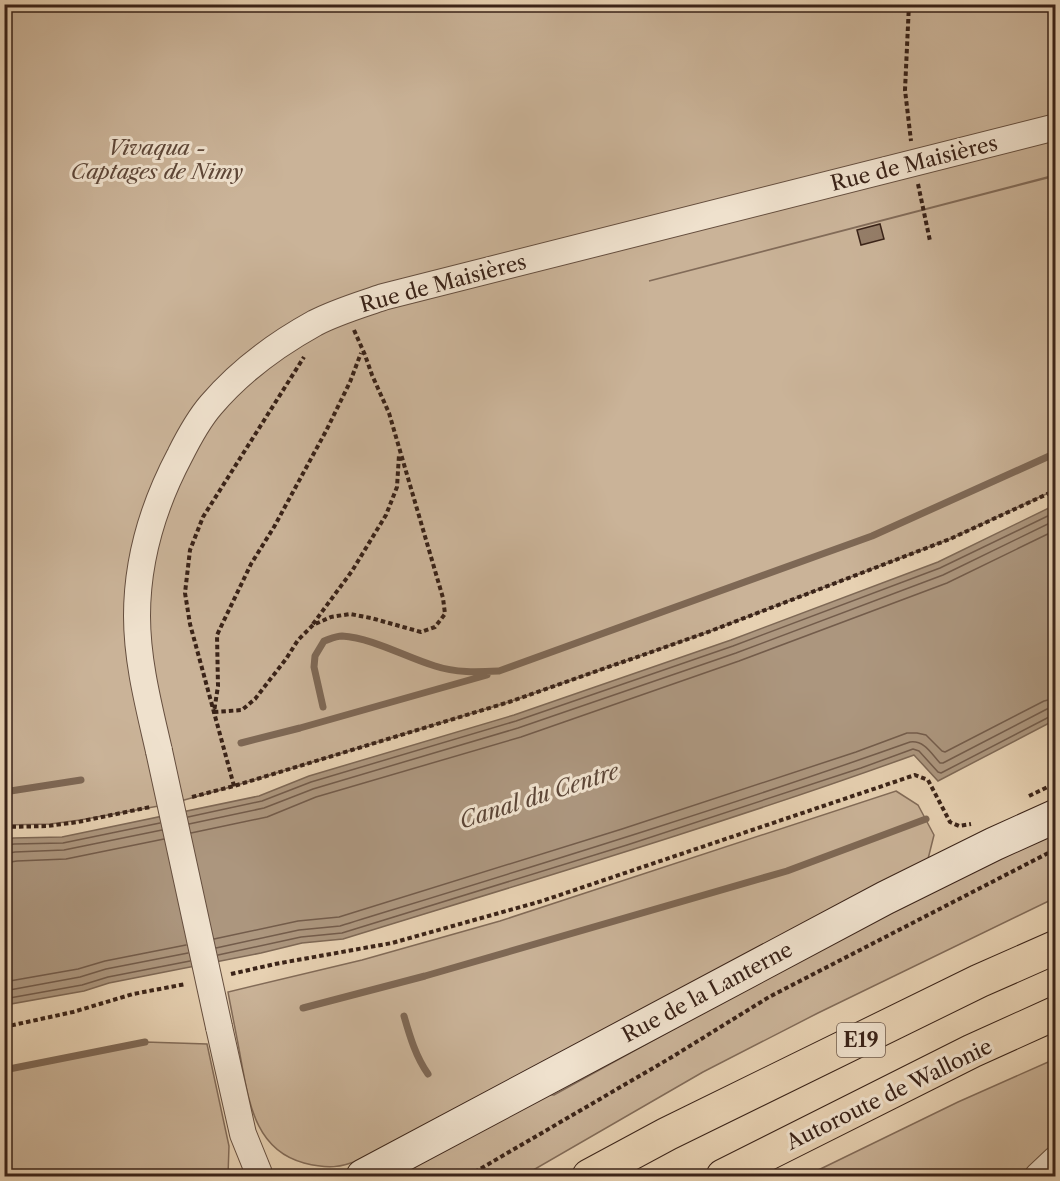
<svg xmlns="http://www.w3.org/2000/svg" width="1060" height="1181" font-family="'Libre Caslon Text',serif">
  <rect width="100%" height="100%" fill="#e7d1b2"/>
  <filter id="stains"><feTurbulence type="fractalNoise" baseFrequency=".00333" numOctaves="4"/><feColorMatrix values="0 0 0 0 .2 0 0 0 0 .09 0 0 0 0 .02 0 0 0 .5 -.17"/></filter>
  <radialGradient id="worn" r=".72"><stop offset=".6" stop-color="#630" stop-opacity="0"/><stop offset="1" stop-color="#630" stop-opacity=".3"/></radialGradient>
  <!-- green -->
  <path fill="#cab398" stroke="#826b58" stroke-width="1.5" d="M4,5H1055V175L649,281L1055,176V490L950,539L708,632L509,702L234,786L170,804L80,820L50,824L5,825Z
    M896,791L918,805L934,835L927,863L362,1159C340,1168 328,1169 304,1163C255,1150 249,1102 241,1060C237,1037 232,1014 228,992L362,960L500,921Z
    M1055,831V898L818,1013L703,1072L523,1176H363L520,1092L554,1095L819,949Z
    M145,1042L207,1044L229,1146L228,1176H5V1070Z
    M1055,1059V1159L1038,1176H806L958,1102Z"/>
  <!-- water -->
  <path fill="#ac967e" stroke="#7e6855" stroke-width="1.5" d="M1055,505V720L938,781L914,755C726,823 534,880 343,939L302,943L261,953L109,983L84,991L5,1005V841L13,838L62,837L259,796L309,776L514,715L731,640L938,562Z"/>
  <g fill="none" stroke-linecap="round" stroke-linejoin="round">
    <!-- shore -->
    <path stroke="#735c4b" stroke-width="1.5" d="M188,817L262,801L311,782L516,721L733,646L940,568L1056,512
      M189,824L264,808L313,789L518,728L736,653L943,575L1056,520
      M191,833L267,817L316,797L521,737L739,661L947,583L1056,530
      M4,846L14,844L63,843L160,823
      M4,854L15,852L64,850L162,830
      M4,863L17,861L66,859L164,839
      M214,939L298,921L339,917L622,829L856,752L907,733H917L926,735L942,751L945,752L1044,701L1056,698
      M216,948L299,930L340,926C531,867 722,809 910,742C924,740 931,753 940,763H943L1047,709L1056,707
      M218,955L301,937L342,933L627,845L861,768L913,749L919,751L938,772L941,773L1051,716L1056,715
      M4,982L78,969L105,961L186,945
      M4,991L80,977L106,969L188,953
      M4,999L82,985L108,977L190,961"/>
    <!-- stream -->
    <path stroke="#7e6855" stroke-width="7" d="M323,707L314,667L315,656L324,641C330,639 336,636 342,636C373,638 405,657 435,666C456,673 477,672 499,671L872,536L1056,453
      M241,743L300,728L487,675
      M4,792L81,780
      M303,1008L425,976L787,871L926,819
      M404,1016C410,1037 416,1057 428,1074
      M4,1070L145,1042"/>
  </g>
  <!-- building -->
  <path fill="#947d68" stroke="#3a2318" stroke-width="1.5" d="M880,224L884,239L861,245L857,230Z"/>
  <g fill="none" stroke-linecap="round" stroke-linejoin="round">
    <defs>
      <path id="street" d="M159,751C149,707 137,662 137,616C137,558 153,506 180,455C189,437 198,420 211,405C239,372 277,344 315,323C336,312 360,305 383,297L1056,127
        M219,1027L243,1134L260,1176
        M1038,1176L1056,1159"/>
      <path id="secondary" d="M363,1176L885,898L994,844L1056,816"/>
      <path id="highway" d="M589,1176L667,1134L979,981L1056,947
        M723,1176L972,1051L1056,1013"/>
    </defs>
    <!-- street casing -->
    <use href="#street" stroke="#654e3e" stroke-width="28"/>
    <!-- secondary casing -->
    <use href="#secondary" stroke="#3a2318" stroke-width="35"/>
    <!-- highway casing -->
    <use href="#highway" stroke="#3a2318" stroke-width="35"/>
    <!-- path -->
    <path stroke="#3a2318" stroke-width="4" stroke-dasharray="4.5 3" stroke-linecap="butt" d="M909,4L905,90L911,141
      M918,184L930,241
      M354,330L365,355L372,375L389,413L443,598L445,614L435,627L421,632L371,618L350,614L331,617L313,625L298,640L286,659L255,699L242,710L214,712L218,686L217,635L251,564L274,527L326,431L350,382L361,353
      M313,624L352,571L386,515L397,487L399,455
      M234,786L190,624L185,593L190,550L203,517L304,357
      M1029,796L1056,783
      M192,797L234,786L509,702L708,632L950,539L1056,490
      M4,827L48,826L78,822L150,807
      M231,974L275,964L392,943L542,901L915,775L928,780L950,822L959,826L971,824
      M4,1027L73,1012L133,994L186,984
      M468,1176L672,1057L769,997L1056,849"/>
    <!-- street -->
    <use href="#street" stroke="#efe1cd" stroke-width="26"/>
    <!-- secondary -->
    <use href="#secondary" stroke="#efe1cd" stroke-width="33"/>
    <!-- highway -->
    <use href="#highway" stroke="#e7d1b2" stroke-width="33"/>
    <defs>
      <path id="street-bridge" d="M159,751L219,1027"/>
    </defs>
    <!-- street-bridge casing -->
    <use href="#street-bridge" stroke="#654e3e" stroke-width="28" stroke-linecap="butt"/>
    <!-- street-bridge -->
    <use href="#street-bridge" stroke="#efe1cd" stroke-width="26"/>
  </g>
  <g text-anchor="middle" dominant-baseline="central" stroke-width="6" stroke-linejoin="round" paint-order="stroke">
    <!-- shield labels -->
    <rect fill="#efe1cd" stroke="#705c4e" stroke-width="1.5" x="837" y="1023" width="48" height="34" rx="4.5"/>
    <g font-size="20" font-weight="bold" fill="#3a2318">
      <text x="861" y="1040">E19</text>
    </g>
    <!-- park labels -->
    <g font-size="21" font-style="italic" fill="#5e4738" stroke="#efe1cd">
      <text x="157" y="147">Vivaqua -<tspan x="157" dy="24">Captages de Nimy</tspan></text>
    </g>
    <!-- street labels -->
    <g font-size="21" fill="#3a2318" stroke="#efe1cd">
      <text transform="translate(914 163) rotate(-14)">Rue de Maisières</text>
      <text transform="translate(443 283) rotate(-15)">Rue de Maisières</text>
      <text transform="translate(707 992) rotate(-28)">Rue de la Lanterne</text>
      <text transform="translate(889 1094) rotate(-26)">Autoroute de Wallonie</text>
    </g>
    <!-- water labels -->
    <g font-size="22" font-style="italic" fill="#5c4637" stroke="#efe1cd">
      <text transform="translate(539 796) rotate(-18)">Canal du Centre</text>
    </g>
  </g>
  <!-- margin -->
  <rect width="1060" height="1181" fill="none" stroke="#e7d1b2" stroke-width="24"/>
  <rect x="6" y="6" width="1048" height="1169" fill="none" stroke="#3a2318" stroke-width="3"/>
  <rect x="12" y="12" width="1036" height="1157" fill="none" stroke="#3a2318" stroke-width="1.5"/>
  <rect width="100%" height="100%" filter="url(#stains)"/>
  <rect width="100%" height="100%" fill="url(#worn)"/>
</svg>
